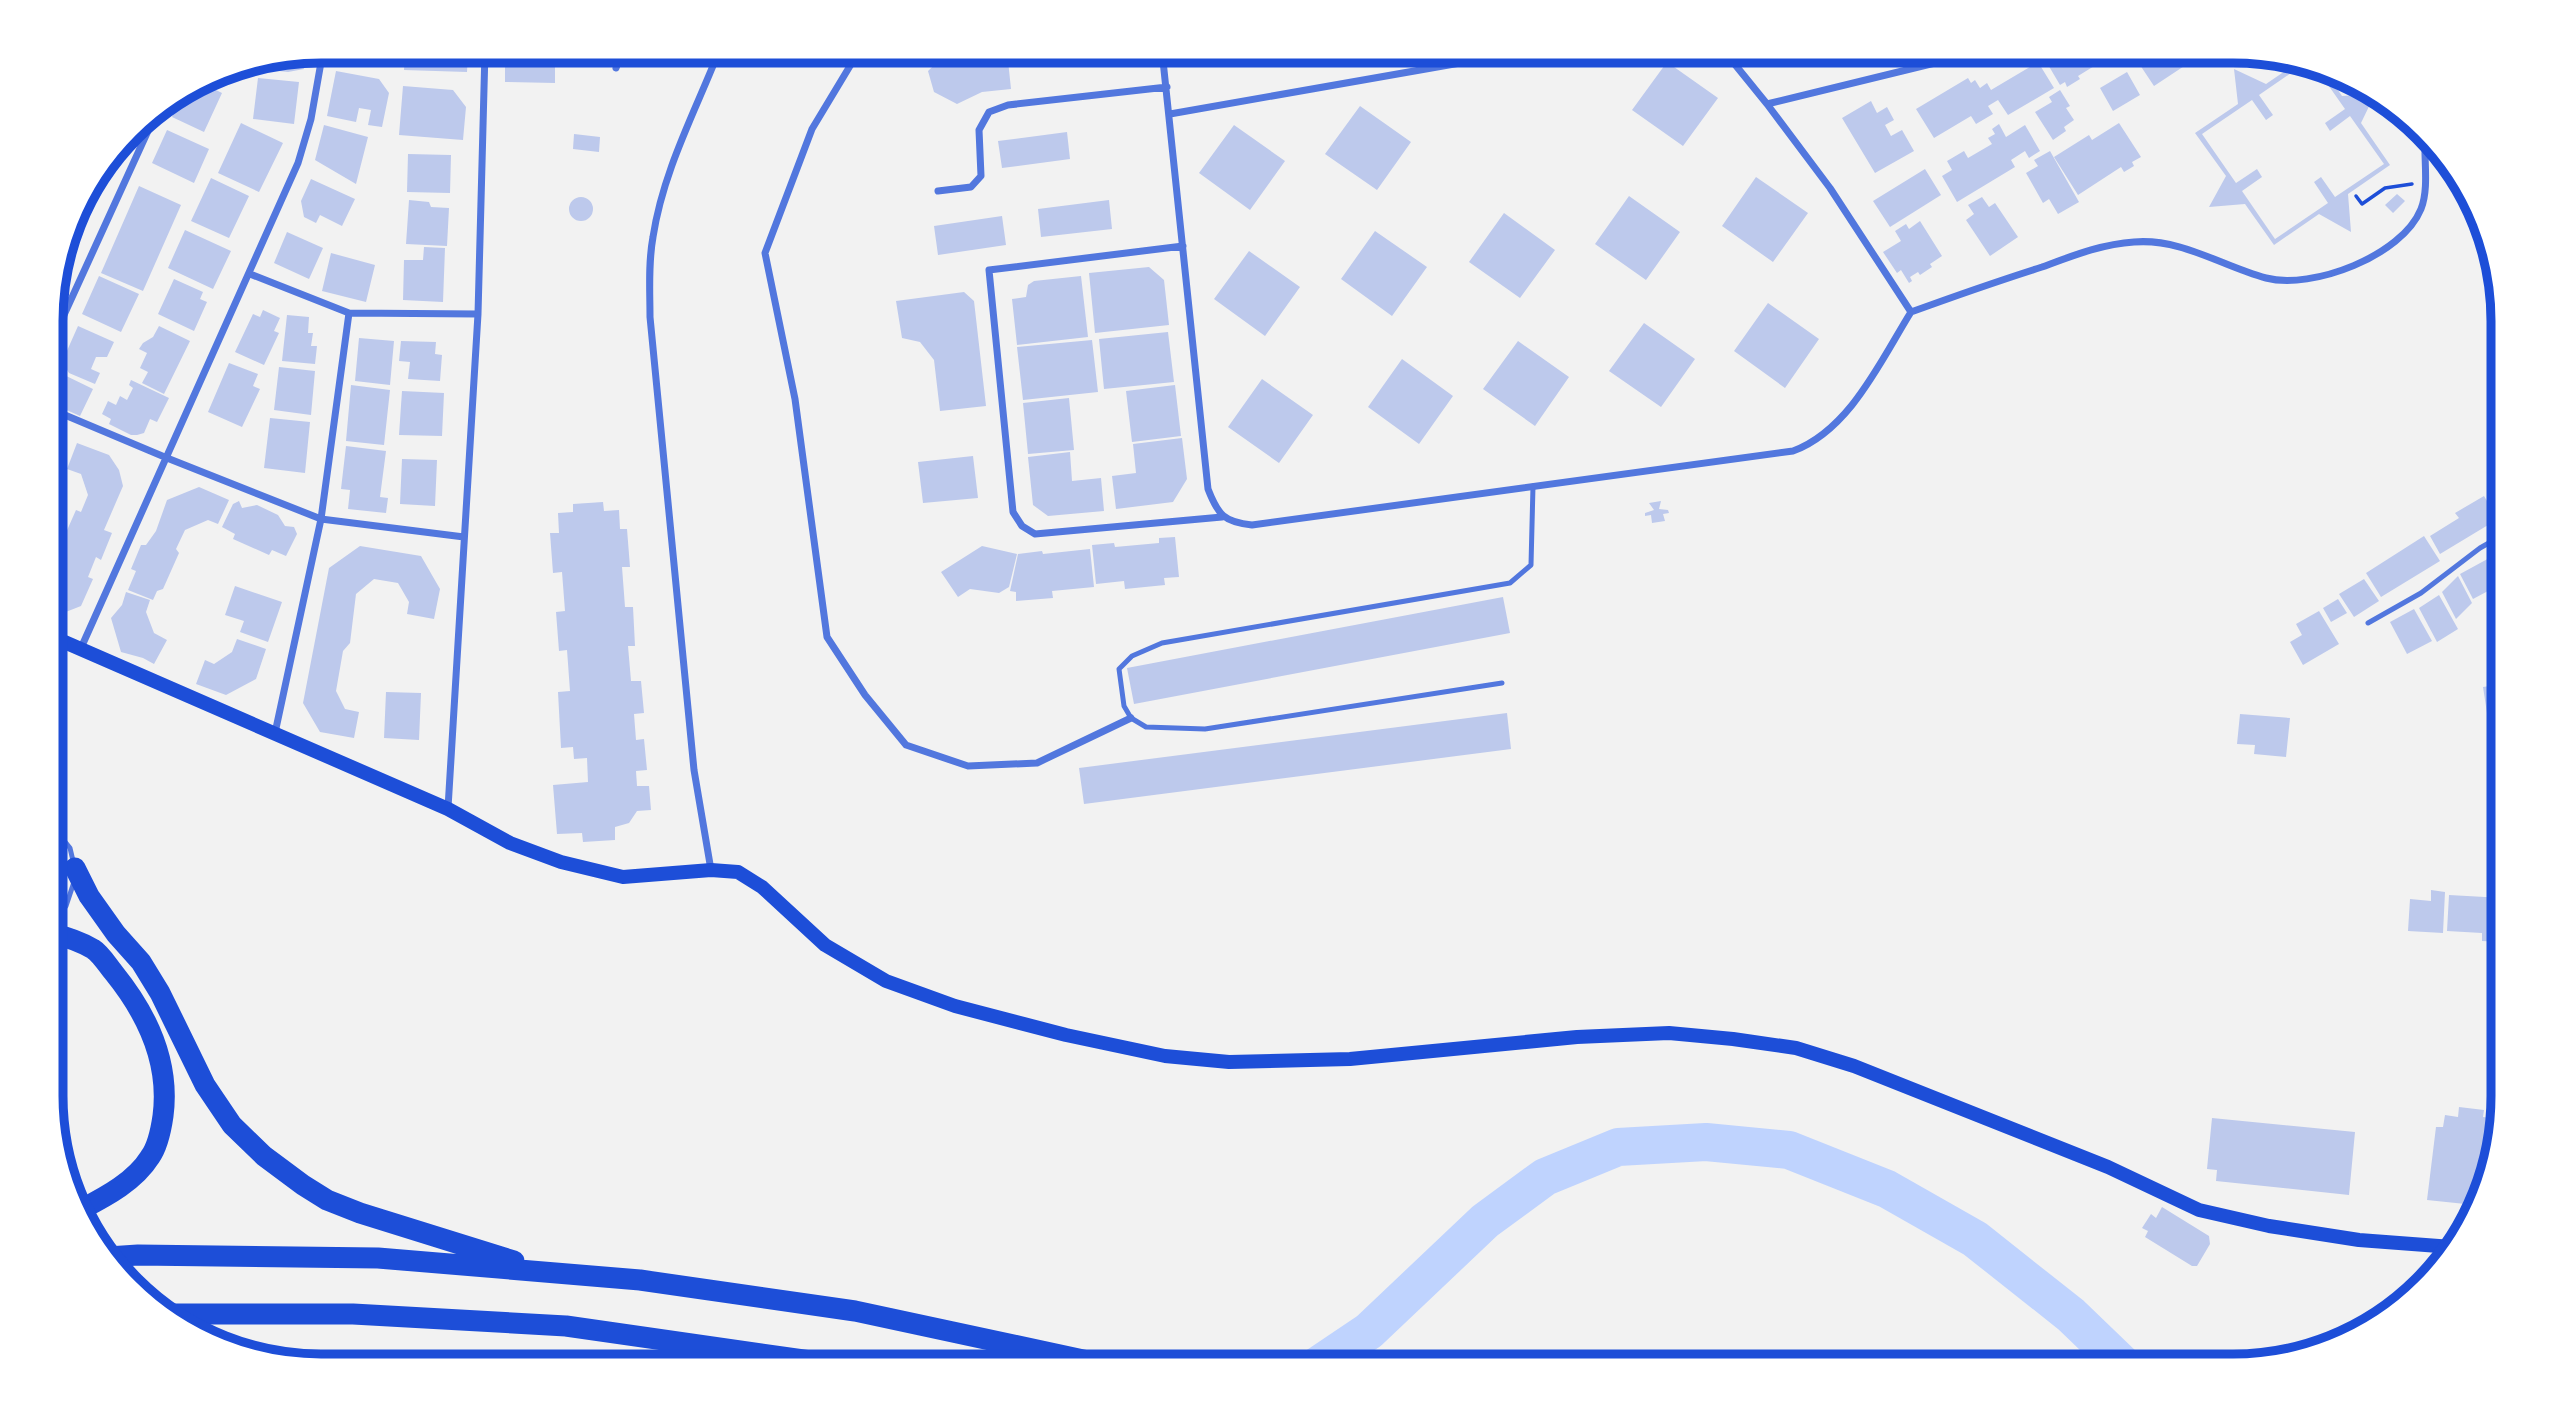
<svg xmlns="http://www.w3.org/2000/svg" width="2554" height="1417" font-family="Rubik,sans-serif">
  <rect width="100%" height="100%" fill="#f2f2f2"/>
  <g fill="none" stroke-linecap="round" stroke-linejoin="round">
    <!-- river -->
    <path stroke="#bfd3fe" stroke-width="38" d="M1317,1366L1369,1331L1485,1221L1545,1177L1618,1147L1706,1142L1789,1150L1887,1189L1975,1239L2071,1315L2124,1366"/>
  </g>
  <!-- building -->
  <path fill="#bdc9ec" d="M341,51H391V56L361,53L360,63L340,61Z
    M405,51H468L467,72L404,70Z
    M505,51H551V58L555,59V83L505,82Z
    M949,51H1007L1011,89L982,92L957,104L934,92L928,71Z
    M1215,51H1238L1230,62Z
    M1759,51H1788L1775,65Z
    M2040,51H2070L2079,64L2084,61L2077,51H2099L2104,60L2078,76L2080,79L2067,87L2065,82L2060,85Z
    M2149,51H2207L2154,86L2136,59Z
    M303,54H306L304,69L288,72L270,70L271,61Z
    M2301,60L2307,62L2259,95L2273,115L2266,120L2252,100L2202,134L2236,183L2257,169L2262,177L2242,191L2275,239L2328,203L2314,182L2321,177L2335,197L2384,164L2350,116L2330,131L2325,123L2345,109L2314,65L2323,68L2342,96L2375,94L2361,123L2390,165L2348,194L2351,232L2319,214L2274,245L2245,204L2209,207L2226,176L2195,133L2238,104L2234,69L2266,84Z
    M1667,62L1718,98L1683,146L1632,110Z
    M2038,62L2054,88L2008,115L1998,100L1988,106L1993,114L1976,124L1971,116L1934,138L1916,109L1968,78L1971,83L1975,80L1980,88L1987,83L1991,90Z
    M234,68L230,78L216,72L218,71Z
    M336,71L379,79L389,93L382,127L368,125L371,110L359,108L356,122L327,116Z
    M2127,72L2140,95L2113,111L2100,88Z
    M258,78L299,82L294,124L253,119Z
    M200,82L222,93L204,132L172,117L184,92Z
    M403,86L453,90L466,107L463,140L399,135Z
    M2060,90L2070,106L2066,108L2074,120L2064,127L2066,131L2053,140L2035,112L2052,102L2049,97Z
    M1871,101L1877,113L1887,107L1894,120L1885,125L1891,136L1902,130L1914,151L1875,173L1842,118Z
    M1360,106L1411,142L1377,190L1325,154Z
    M241,123L283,143L259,192L218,173Z
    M2119,123L2141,157L2132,162L2134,166L2124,172L2121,167L2078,195L2054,157L2089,135L2092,140Z
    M1999,124L2006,137L2025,125L2040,151L2029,158L2025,151L2011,160L2015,167L1957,202L1942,176L1952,170L1947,161L1964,151L1968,158L1992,144L1988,138L1995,134L1992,129Z
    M324,125L368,137L356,184L315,160Z
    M1234,125L1285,161L1250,210L1199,173Z
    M167,130L209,149L194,183L152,163Z
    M1067,132L1070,159L1002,168L998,141Z
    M574,134L600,137L599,152L573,149Z
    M2050,151L2079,202L2058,214L2049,199L2043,203L2026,173L2038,166L2034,160Z
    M408,154L451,155L450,193L407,192Z
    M2439,154L2458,171L2482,221L2481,222Z
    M1925,169L1941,195L1890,227L1873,201Z
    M1756,177L1808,213L1773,262L1722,226Z
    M211,178L249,196L229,238L191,221Z
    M311,179L355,199L342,226L320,215L316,223L304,217L301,201Z
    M139,186L181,205L143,291L101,273Z
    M2397,194L2405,201L2393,213L2385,205Z
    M1629,196L1680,232L1646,280L1595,244Z
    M1982,197L1989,207L1995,203L2018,237L1990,256L1966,220L1974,214L1968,205Z
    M569 209a12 12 0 1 1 24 0a12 12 0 1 1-24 0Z
    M409,200L429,202L431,207L449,208L447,246L406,244Z
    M1109,200L1112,229L1041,237L1038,209Z
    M1504,213L1555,250L1520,298L1469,262Z
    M1002,216L1006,245L938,255L934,226Z
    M1920,221L1942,256L1930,264L1932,267L1920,275L1918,272L1910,277L1912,281L1909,283L1901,270L1897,273L1883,252L1901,241L1895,231L1906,224L1909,229Z
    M185,230L231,251L213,289L168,268Z
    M1375,231L1427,267L1392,316L1341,279Z
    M287,232L323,248L309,279L274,263Z
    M424,247L445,248L443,302L403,300L404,260H423Z
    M1249,251L1300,287L1265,336L1214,299Z
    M331,253L375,265L366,302L322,291Z
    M1149,267L1164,280L1169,325L1095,333L1089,273Z
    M99,276L139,294L121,332L82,314Z
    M1081,276L1088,337L1017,345L1012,299L1026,297L1028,285L1034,281Z
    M174,279L203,292L200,299L207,302L194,331L158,314Z
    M964,292L974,301L986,406L940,411L934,360L920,342L902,338L896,301Z
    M1768,303L1819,339L1785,388L1734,351Z
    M263,310L280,318L274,331L279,333L264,365L235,352L253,314L260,317Z
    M287,315L309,317L308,333H313L311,346H317L315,364L282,361Z
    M1644,323L1695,359L1661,407L1609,371Z
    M78,326L114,342L107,357H96L91,369L100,373L95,384L69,373L62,362Z
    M159,326L190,341L164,394L142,383L148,372L140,368L147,353L139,349L143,343L153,337Z
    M1168,332L1174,382L1104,389L1099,339Z
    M359,338L394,341L390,385L355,381Z
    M1092,340L1098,392L1023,400L1017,347Z
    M401,341L436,342L435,354L442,355L440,381L408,379L410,362L399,361Z
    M1518,341L1569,377L1535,426L1483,389Z
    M1402,359L1453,396L1419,444L1368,407Z
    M229,363L258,374L253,386L260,389L242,427L208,412Z
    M279,367L315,371L311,415L274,410Z
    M56,371L93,389L80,416L53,404V377Z
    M1262,379L1313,415L1279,463L1228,427Z
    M131,380L169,398L157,422L150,419L144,433L137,435H131L109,424L111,419L102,414L108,401L116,405L120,396L127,400L133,388L129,385Z
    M351,385L390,390L384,445L346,441Z
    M1175,385L1181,436L1132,442L1126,391Z
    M402,391L444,393L442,436L399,435Z
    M1069,398L1074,450L1028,454L1023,403Z
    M270,418L310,422L305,473L264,468Z
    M1182,438L1187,479L1173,502L1116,509L1112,476L1136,473L1133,444Z
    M77,443L109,455L119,470L123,486L104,530L112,533L101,560L96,557L88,577L93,579L81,606L53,617V579L61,576L67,564L61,562L64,556L57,553L76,510L81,512L88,495L81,474L67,469Z
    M346,446L386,451L380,497L388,498L386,513L348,509L350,490L341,489Z
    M1070,452L1072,481L1101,478L1104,511L1048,516L1033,505L1028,457Z
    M973,456L978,498L923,503L918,462Z
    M402,459L437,460L435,506L400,504Z
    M199,487L229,500L218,524L208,520L185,530L176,549L179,553L163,589L157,591L153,600L128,590L136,571L131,569L141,545H146L156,531L167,500Z
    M2503,489V515L2491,496Z
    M2484,496L2498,519L2440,554L2430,536L2459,518L2455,513Z
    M239,501L242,508L257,505L278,515L285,526L294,527L297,534L286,556L272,550L269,555L233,539L235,534L222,527L233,504Z
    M1661,501L1659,509L1668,510L1669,513L1663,514L1665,521L1652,523L1651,515L1645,516V513L1654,510L1649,503Z
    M603,502L604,511L619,510L620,529H627L630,567H622L625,607H633L635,646H628L631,681H641L644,713L634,714L636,740L644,739L647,770L636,771L637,786H649L651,810L637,811L629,823L615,827V840L583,842L582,833L557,834L553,785L588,782L587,758L574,759L573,747L561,748L558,692L570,691L567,650L559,651L556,612L565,611L562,572L553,573L550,533H559L558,513L573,512V504Z
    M2424,536L2440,561L2381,597L2366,573Z
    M1175,537L1179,577L1164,578L1165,585L1125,589L1124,581L1096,584L1092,545L1114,543L1115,547L1159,543V538Z
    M360,546L421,556L440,589L434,619L407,614L409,602L398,583L374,579L356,594L350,643L343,651L336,691L345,709L359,712L354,738L320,732L303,703L329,568Z
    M982,546L1017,554L1009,587L999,593L970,589L958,597L941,572Z
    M1090,549L1094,587L1052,591L1053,598L1016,601V592L1010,591L1018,554L1042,551L1043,554Z
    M2493,556L2503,574V583L2473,599L2460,574Z
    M2458,576L2472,603L2456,619L2442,592Z
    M2364,579L2379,601L2354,617L2339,594Z
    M235,586L282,602L268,642L240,632L244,621L225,615Z
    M126,592L150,600L146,612L154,633L167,640L154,664L143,658L121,652L111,618L122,605Z
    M2439,595L2458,629L2437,642L2419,608Z
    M2503,595V617L2493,600Z
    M1503,597L1510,633L1134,704L1127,668Z
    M2338,599L2347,613L2331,622L2323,608Z
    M2414,609L2432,641L2407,654L2390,622Z
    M2319,611L2339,644L2303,665L2290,642L2302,635L2296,624Z
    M237,639L266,649L256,679L226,695L196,684L205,660L214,664L232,652Z
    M2503,684V723L2489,726L2483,687Z
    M386,692L421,693L419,740L384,738Z
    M1507,713L1511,749L1084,804L1079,768Z
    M2240,714L2290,718L2286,757L2254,754L2255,745L2237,744Z
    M2431,890L2445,892L2443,933L2408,931L2410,899L2431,901Z
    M2449,895L2503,898V942L2482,941V933L2447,931Z
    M2459,1107L2484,1110L2483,1117L2501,1119L2475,1205L2427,1200L2436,1127H2443L2445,1115L2458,1117Z
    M2212,1118L2355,1132L2349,1195L2216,1181L2217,1170L2207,1169Z
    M2162,1207L2209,1236L2210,1244L2197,1266H2192L2145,1237L2148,1231L2142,1228L2151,1214L2156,1218Z"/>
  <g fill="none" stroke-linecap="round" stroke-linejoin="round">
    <!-- path -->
    <path stroke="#1d4ed8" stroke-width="3.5" d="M2356,196L2362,204L2385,188L2412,184"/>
    <!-- service -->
    <path stroke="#5277de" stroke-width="5" d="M2368,623L2421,593L2480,548L2503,535
      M1502,683L1205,729L1146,727L1131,718L1124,706L1119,669L1132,656L1162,643L1510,583L1531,565L1533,486
      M53,827L70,848L74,865
      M53,921L66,906L74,882"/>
    <!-- minor -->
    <path stroke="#5277de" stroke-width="7" d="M859,51L812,129L765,253L795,399L827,637L865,695L906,745L968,766L1037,763L1131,718
      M1162,51L1208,489C1218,515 1224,522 1252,525L1793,451C1850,430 1881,360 1911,312L1830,188L1767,104
      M1724,51L1767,104L1984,51
      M616,68L622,51
      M1170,114L1528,51
      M938,191L971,187L981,176L979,130L989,112L1008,105L1167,87
      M1183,246L989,270L1013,512L1022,526L1035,534L1222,517
      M250,274L349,313L478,314
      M1911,312C1955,296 1998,281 2042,267C2072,256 2102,244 2134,242C2182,238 2221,266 2266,278C2312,290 2402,256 2421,209C2429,189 2424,161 2425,140
      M53,339L158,109
      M53,410L167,458L321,519L464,537
      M81,648L298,163L311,119L323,51
      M275,733L321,519L349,313
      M448,808L478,314L485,51
      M711,870L694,770L650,317C650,291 648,264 653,237C663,171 695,112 719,51"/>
    <!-- secondary -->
    <path stroke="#1d4ed8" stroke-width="14" d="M53,637L448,809L510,843L561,862L623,877L711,870L738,872L762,887L825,945L886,981L955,1006L1066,1035L1165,1056L1229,1062L1350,1059L1577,1037L1669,1033L1733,1039L1796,1048L1854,1066L2108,1167L2199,1210L2269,1226L2359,1240L2452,1247"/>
    <!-- motorway -->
    <path stroke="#1d4ed8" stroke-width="21" d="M75,868L89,896L116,934L141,962L160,993L205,1085L232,1125L264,1156L303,1185L327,1200L360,1213L514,1261
      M53,934C67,937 81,942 93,949C101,954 108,966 114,973C148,1015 170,1063 163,1116C161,1130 158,1146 150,1157C135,1181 107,1196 82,1209
      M108,1257L138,1255L378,1258L640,1280L855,1311L1111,1366
      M169,1314H353L566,1326L846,1366"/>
  </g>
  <!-- crop -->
  <path d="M0 0H2554V1417H0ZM321 63H2233A258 258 0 0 1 2491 321V1096A258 258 0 0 1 2233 1354H321A258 258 0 0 1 63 1096V321A258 258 0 0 1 321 63Z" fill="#fff" fill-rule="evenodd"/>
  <path fill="none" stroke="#1d4ed8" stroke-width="9" d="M321 63H2233A258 258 0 0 1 2491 321V1096A258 258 0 0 1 2233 1354H321A258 258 0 0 1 63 1096V321A258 258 0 0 1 321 63Z"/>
</svg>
